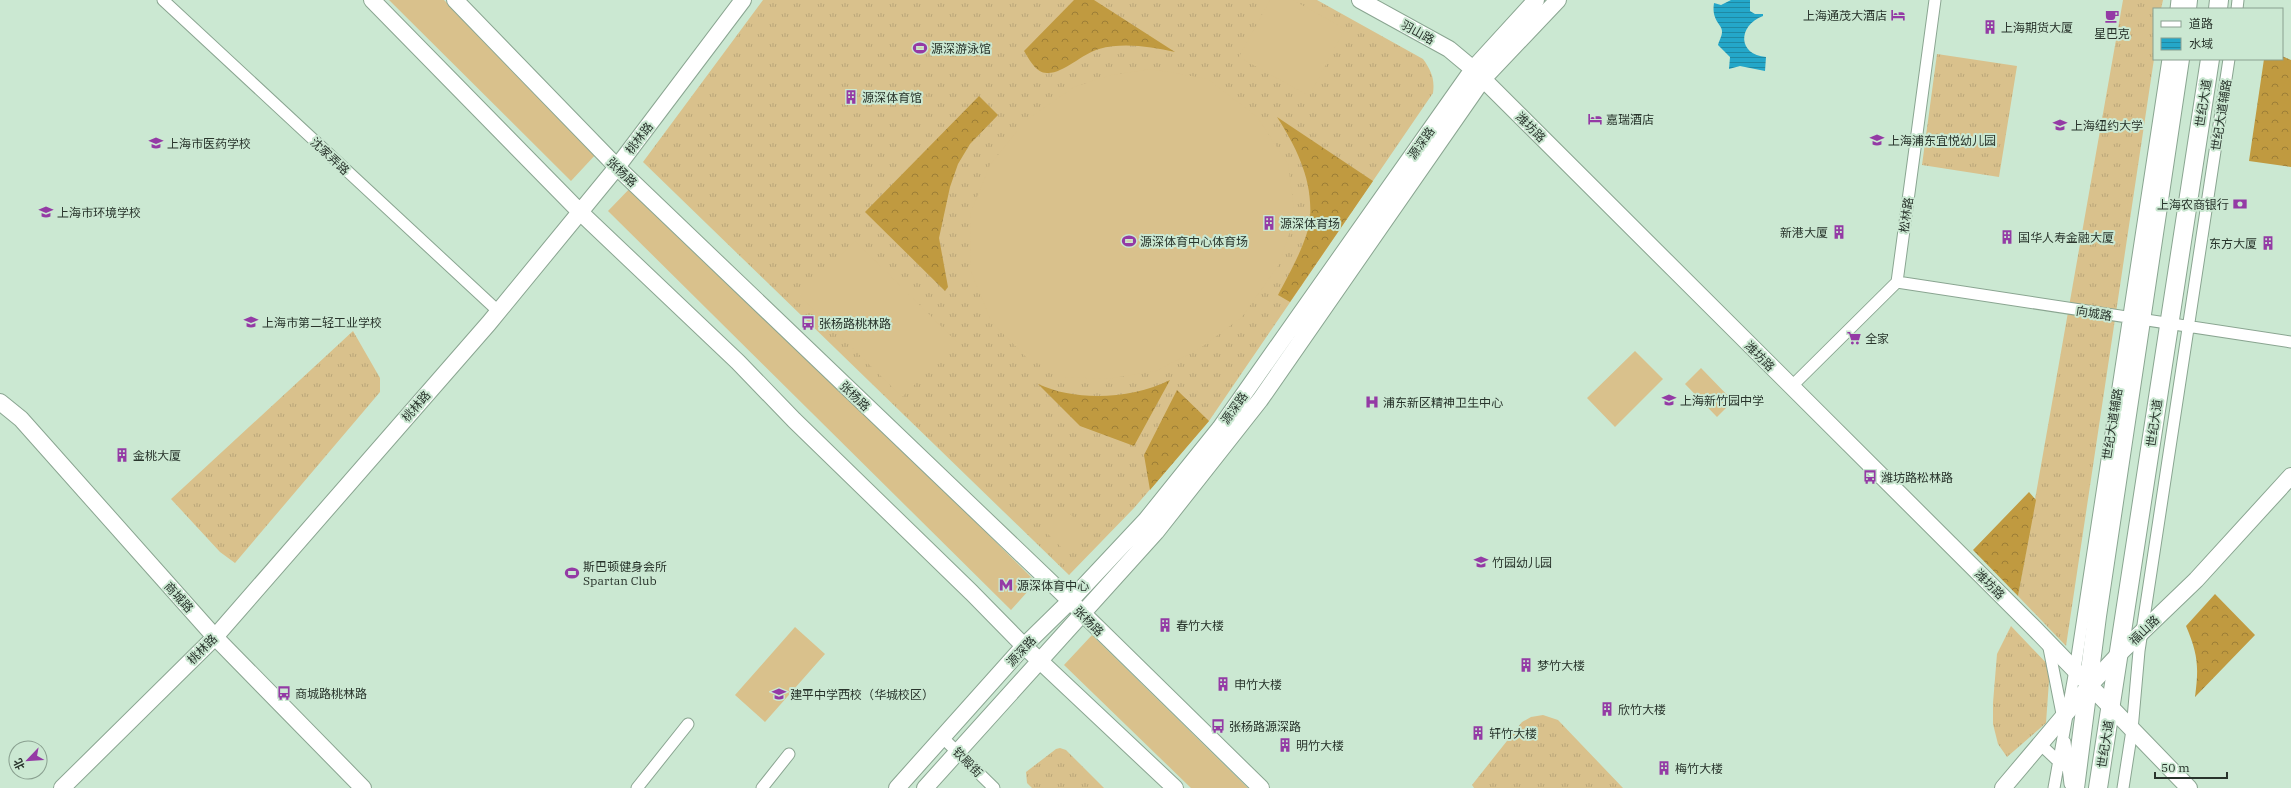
<svg xmlns="http://www.w3.org/2000/svg" width="2291" height="788" font-family="'IBM Plex Serif','Noto Sans SC',serif">
  <defs>
    <pattern id="grass-tufts" width="24" height="20" patternUnits="userSpaceOnUse"><rect width="24" height="20" fill="#d9c18c"/><path d="M3 7l-1-3M5 7V3M7 7l1-3M15 17l-1-3M17 17v-4M19 17l1-3" fill="none" stroke="#baa679"/></pattern>
    <pattern id="forest-crowns" width="20" height="18" patternUnits="userSpaceOnUse"><rect width="20" height="18" fill="#c09a40"/><path d="M2 6a3 3 0 1 1 6 0M12 15a3 3 0 1 1 6 0" fill="none" stroke="#9c7e36"/></pattern>
    <pattern id="water-rules" width="6" height="5" patternUnits="userSpaceOnUse"><rect width="6" height="5" fill="#24a7c9"/><path d="M0 2.5h6" fill="none" stroke="#1f89a3"/></pattern>
  </defs>
  <rect width="100%" height="100%" fill="#cbe8d2"/>
  <!-- grass -->
  <path fill="url(#grass-tufts)" d="M763,0H1317L1423,59C1431,70 1435,79 1433,93L1209,421L1134,508L1069,575L643,162Z
    M2123,0H2163L2161,9H2154V59L2066,646L2018,596Z
    M1937,54L2017,66L1999,177L1922,165Z
    M353,331L380,378V392L235,563L220,552L171,499Z
    M2011,626L2050,667L2046,723L2007,757L1998,744L1993,724V703L1997,654Z
    M1543,715L1558,720L1623,788H1474L1472,785L1522,722L1531,717Z
    M1060,748L1066,750L1104,788H1032L1027,783L1026,772L1056,749Z"/>
  <!-- forest -->
  <path fill="url(#forest-crowns)" d="M1074,0H1094L1175,52C1151,47 1124,42 1099,49C1083,53 1063,74 1047,73C1036,73 1029,59 1024,51Z
    M2282,56L2291,60V167L2249,161L2264,59H2282Z
    M979,96L998,115L970,144L958,164L950,187L939,238L948,287L945,291L865,212Z
    M1277,117L1373,181L1290,302L1278,295C1289,274 1308,241 1310,218C1313,181 1297,148 1277,117Z
    M1170,380L1134,446L1080,426L1038,384C1077,402 1131,399 1170,380Z
    M1177,390L1209,421L1150,490L1144,455Z
    M2029,492L2036,500L2018,596L1973,550Z
    M2215,594L2255,635L2195,697C2199,667 2198,654 2186,626Z"/>
  <!-- garden -->
  <path fill="#d9c18c" d="M389,0H444L597,153L571,181Z
    M1270,0H1293L1345,29L1309,96L1239,57Z
    M1151,69L1208,79L1257,117L1288,164L1295,217L1278,266L1242,317L1199,349L1156,371L1107,379L1065,377L1027,358L991,321L970,269L971,212L990,165L1026,120L1074,87L1111,75Z
    M635,183L1036,582L1011,610L608,211Z
    M855,241L957,342L902,397L800,296Z
    M1635,351L1663,379L1615,427L1587,398Z
    M1701,368L1733,401L1717,417L1685,384Z
    M1063,507L1086,530L1065,551L1042,528Z
    M795,627L825,654L765,722L735,695Z
    M1092,635L1248,788H1191L1064,665Z"/>
  <!-- water -->
  <path fill="url(#water-rules)" d="M1731,0H1750V11L1755,14H1763V16C1737,26 1738,55 1766,57L1765,71L1740,66L1729,69L1730,57L1718,45C1719,41 1722,36 1722,32C1723,25 1711,21 1714,3L1721,5Z"/>
  <g fill="none" stroke-linecap="round" stroke-linejoin="round">
    <defs>
      <path id="street" d="M163,0L498,311
        M2176,9L2177,0
        M2237,9L2238,0
        M1897,282L2291,342
        M1791,387L1897,282L1935,0
        M2048,643L2063,719
        M942,737L994,788
        M2065,742L2070,784
        M2040,744L2058,761
        M637,788L688,724
        M762,788L789,754
        M2054,788L2075,670L2168,59
        M2123,788L2132,730L2139,651L2229,59"/>
      <path id="secondary" d="M372,0L580,212L738,362L794,420L972,593L1024,646L1175,788
        M455,0L617,167L1060,591L1261,788
        M1360,0L1449,49L1473,69L2034,628L2189,788
        M0,402L21,419L215,637L363,788
        M62,788L215,637L489,323L617,167L743,0
        M897,788L1024,646L1070,601L1146,520L1220,428L1473,69L1536,0
        M925,788L1156,532L1260,400L1483,79L1558,0
        M2003,788L2090,685L2120,653L2196,580L2291,476"/>
      <path id="primary" d="M2187,9L2188,0
        M2218,9L2219,0
        M2075,788L2097,616L2180,59
        M2098,788L2210,59"/>
    </defs>
    <!-- street casing -->
    <use href="#street" stroke="#8aa591" stroke-width="13"/>
    <!-- secondary casing -->
    <use href="#secondary" stroke="#8aa591" stroke-width="18"/>
    <!-- primary casing -->
    <use href="#primary" stroke="#8aa591" stroke-width="20"/>
    <!-- street -->
    <use href="#street" stroke="#fff" stroke-width="11"/>
    <!-- secondary -->
    <use href="#secondary" stroke="#fff" stroke-width="16"/>
    <!-- primary -->
    <use href="#primary" stroke="#fff" stroke-width="18"/>
  </g>
  <!-- icons -->
  <defs>
    <symbol id="hotel-bare" viewBox="-9 -9 18 18"><path d="M-6-4.5h1.5V1H6V5H4.5V3h-9V5H-6ZM-4 0a1.8 1.8 0 1 1 3.6 0ZM.5 0V-2.5h3Q6-2.5 6 0Z" fill="#943aa5" stroke="#cbe8d2" stroke-width="2.5" paint-order="stroke"/></symbol>
    <symbol id="cafe-bare" viewBox="-9 -9 18 18"><path d="M-5.5-4.5H6V0H3Q3 3.5 0 3.5H-2.5Q-5.5 3.5-5.5 0ZM3-3.2v2h1.7v-2ZM-6 4.5H4V6H-6Z" fill="#943aa5" stroke="#cbe8d2" stroke-width="2.5" paint-order="stroke"/></symbol>
    <symbol id="building-bare" viewBox="-9 -9 18 18"><path d="M-4-6H4V6H1V3H-1V6H-4ZM-2.5-4.3h1.7v1.8h-1.7ZM.8-4.3h1.7v1.8H.8ZM-2.5-1h1.7V.8h-1.7ZM.8-1h1.7V.8H.8Z" fill="#943aa5" stroke="#cbe8d2" stroke-width="2.5" paint-order="stroke"/></symbol>
    <symbol id="stadium-bare" viewBox="-9 -9 18 18"><path d="M0-5a6.5 5 0 1 0 0 10a6.5 5 0 1 0 0-10ZM-3.5-1.8h7v3.6h-7Z" fill="#943aa5" stroke="#cbe8d2" stroke-width="2.5" paint-order="stroke"/></symbol>
    <symbol id="university-bare" viewBox="-9 -9 18 18"><path d="M0-5L7-2L0 1L-7-2ZM-4 1L0 2.5L4 1V4Q0 6-4 4Z" fill="#943aa5" stroke="#cbe8d2" stroke-width="2.5" paint-order="stroke"/></symbol>
    <symbol id="school-bare" viewBox="-9 -9 18 18"><path d="M0-5L7-2L0 1L-7-2ZM-4 1L0 2.5L4 1V4Q0 6-4 4Z" fill="#943aa5" stroke="#cbe8d2" stroke-width="2.5" paint-order="stroke"/></symbol>
    <symbol id="bank-bare" viewBox="-9 -9 18 18"><path d="M-6-4H6V4H-6ZM0-2.3a2.3 2.3 0 1 0 0 4.6a2.3 2.3 0 1 0 0-4.6Z" fill="#943aa5" stroke="#cbe8d2" stroke-width="2.5" paint-order="stroke"/></symbol>
    <symbol id="bus-bare" viewBox="-9 -9 18 18"><path d="M-5-6H5V4H4V6H2V4H-2V6H-4V4H-5ZM-3.5-4V0h7V-4ZM-3.5 1.2v1.5H-2V1.2ZM2 1.2v1.5H3.5V1.2Z" fill="#943aa5" stroke="#cbe8d2" stroke-width="2.5" paint-order="stroke"/></symbol>
    <symbol id="supermarket-bare" viewBox="-9 -9 18 18"><path d="M-6-5.5h2.5l.6 2H6L4.5 2H-2.5L-4.4-4H-6ZM-1.5 3.2a1.3 1.3 0 1 0 .1 0ZM3 3.2a1.3 1.3 0 1 0 .1 0Z" fill="#943aa5" stroke="#cbe8d2" stroke-width="2.5" paint-order="stroke"/></symbol>
    <symbol id="hospital-bare" viewBox="-9 -9 18 18"><path d="M-5-5h3v3.5h4V-5h3V5h-3V1.5h-4V5h-3Z" fill="#943aa5" stroke="#cbe8d2" stroke-width="2.5" paint-order="stroke"/></symbol>
    <symbol id="metro-bare" viewBox="-9 -9 18 18"><path d="M-5.5 5V-5H-3L0 0L3-5H5.5V5H3V-.5L0 4L-3-.5V5Z" fill="#943aa5" stroke="#cbe8d2" stroke-width="2.5" paint-order="stroke"/></symbol>
  </defs>
  <g fill-rule="evenodd">
    <use href="#hotel-bare" x="1888" y="5" width="20" height="20"/>
    <use href="#cafe-bare" x="2102" y="6" width="20" height="20"/>
    <use href="#building-bare" x="1980" y="17" width="20" height="20"/>
    <use href="#stadium-bare" x="910" y="38" width="20" height="20"/>
    <use href="#building-bare" x="841" y="87" width="20" height="20"/>
    <use href="#hotel-bare" x="1585" y="109" width="20" height="20"/>
    <use href="#university-bare" x="2050" y="115" width="20" height="20"/>
    <use href="#school-bare" x="1867" y="130" width="20" height="20"/>
    <use href="#school-bare" x="146" y="133" width="20" height="20"/>
    <use href="#bank-bare" x="2230" y="194" width="20" height="20"/>
    <use href="#school-bare" x="36" y="202" width="20" height="20"/>
    <use href="#building-bare" x="1259" y="213" width="20" height="20"/>
    <use href="#building-bare" x="1829" y="222" width="20" height="20"/>
    <use href="#building-bare" x="1997" y="227" width="20" height="20"/>
    <use href="#stadium-bare" x="1119" y="231" width="20" height="20"/>
    <use href="#building-bare" x="2258" y="233" width="20" height="20"/>
    <use href="#school-bare" x="241" y="312" width="20" height="20"/>
    <use href="#bus-bare" x="798" y="313" width="20" height="20"/>
    <use href="#supermarket-bare" x="1844" y="328" width="20" height="20"/>
    <use href="#school-bare" x="1659" y="390" width="20" height="20"/>
    <use href="#hospital-bare" x="1362" y="392" width="20" height="20"/>
    <use href="#building-bare" x="112" y="445" width="20" height="20"/>
    <use href="#bus-bare" x="1860" y="467" width="20" height="20"/>
    <use href="#school-bare" x="1471" y="552" width="20" height="20"/>
    <use href="#stadium-bare" x="562" y="563" width="20" height="20"/>
    <use href="#metro-bare" x="996" y="575" width="20" height="20"/>
    <use href="#building-bare" x="1155" y="615" width="20" height="20"/>
    <use href="#building-bare" x="1516" y="655" width="20" height="20"/>
    <use href="#building-bare" x="1213" y="674" width="20" height="20"/>
    <use href="#bus-bare" x="274" y="683" width="20" height="20"/>
    <use href="#school-bare" x="769" y="684" width="20" height="20"/>
    <use href="#building-bare" x="1597" y="699" width="20" height="20"/>
    <use href="#bus-bare" x="1208" y="716" width="20" height="20"/>
    <use href="#building-bare" x="1468" y="723" width="20" height="20"/>
    <use href="#building-bare" x="1275" y="735" width="20" height="20"/>
    <use href="#building-bare" x="1654" y="758" width="20" height="20"/>
  </g>
  <g text-anchor="middle" dominant-baseline="central" stroke-width="4" stroke-linejoin="round" paint-order="stroke">
    <!-- poi labels -->
    <g font-size="12" fill="#29342c" stroke="#cbe8d2" text-anchor="start">
      <text x="1887" y="15" text-anchor="end">上海通茂大酒店</text>
      <text x="2001" y="27">上海期货大厦</text>
      <text x="2112" y="33" text-anchor="middle">星巴克</text>
      <text x="931" y="48">源深游泳馆</text>
      <text x="862" y="97">源深体育馆</text>
      <text x="1606" y="119">嘉瑞酒店</text>
      <text x="2071" y="125">上海纽约大学</text>
      <text x="1888" y="140">上海浦东宜悦幼儿园</text>
      <text x="167" y="143">上海市医药学校</text>
      <text x="2229" y="204" text-anchor="end">上海农商银行</text>
      <text x="57" y="212">上海市环境学校</text>
      <text x="1280" y="223">源深体育场</text>
      <text x="1828" y="232" text-anchor="end">新港大厦</text>
      <text x="2018" y="237">国华人寿金融大厦</text>
      <text x="1140" y="241">源深体育中心体育场</text>
      <text x="2257" y="243" text-anchor="end">东方大厦</text>
      <text x="262" y="322">上海市第二轻工业学校</text>
      <text x="819" y="323">张杨路桃林路</text>
      <text x="1865" y="338">全家</text>
      <text x="1680" y="400">上海新竹园中学</text>
      <text x="1383" y="402">浦东新区精神卫生中心</text>
      <text x="133" y="455">金桃大厦</text>
      <text x="1881" y="477">潍坊路松林路</text>
      <text x="1492" y="562">竹园幼儿园</text>
      <text x="583" y="566">斯巴顿健身会所<tspan x="583" dy="14">Spartan Club</tspan></text>
      <text x="1017" y="585">源深体育中心</text>
      <text x="1176" y="625">春竹大楼</text>
      <text x="1537" y="665">梦竹大楼</text>
      <text x="1234" y="684">申竹大楼</text>
      <text x="295" y="693">商城路桃林路</text>
      <text x="790" y="694">建平中学西校（华城校区）</text>
      <text x="1618" y="709">欣竹大楼</text>
      <text x="1229" y="726">张杨路源深路</text>
      <text x="1489" y="733">轩竹大楼</text>
      <text x="1296" y="745">明竹大楼</text>
      <text x="1675" y="768">梅竹大楼</text>
    </g>
    <!-- street labels -->
    <g font-size="12" fill="#29342c" stroke="#cbe8d2">
      <text transform="translate(1418 32) rotate(29)">羽山路</text>
      <text transform="translate(2203 103) rotate(-81)">世纪大道</text>
      <text transform="translate(2221 115) rotate(-81)">世纪大道辅路</text>
      <text transform="translate(1531 127) rotate(45)">潍坊路</text>
      <text transform="translate(639 138) rotate(-52)">桃林路</text>
      <text transform="translate(1421 143) rotate(-55)">源深路</text>
      <text transform="translate(330 156) rotate(43)">沈家弄路</text>
      <text transform="translate(622 172) rotate(44)">张杨路</text>
      <text transform="translate(1906 215) rotate(-82)">松林路</text>
      <text transform="translate(2094 313) rotate(9)">向城路</text>
      <text transform="translate(1760 356) rotate(45)">潍坊路</text>
      <text transform="translate(855 396) rotate(44)">张杨路</text>
      <text transform="translate(416 406) rotate(-49)">桃林路</text>
      <text transform="translate(1234 408) rotate(-55)">源深路</text>
      <text transform="translate(2154 423) rotate(-82)">世纪大道</text>
      <text transform="translate(2112 424) rotate(-81)">世纪大道辅路</text>
      <text transform="translate(1990 584) rotate(45)">潍坊路</text>
      <text transform="translate(179 597) rotate(48)">商城路</text>
      <text transform="translate(1089 621) rotate(45)">张杨路</text>
      <text transform="translate(2144 630) rotate(-44)">福山路</text>
      <text transform="translate(202 649) rotate(-45)">桃林路</text>
      <text transform="translate(1021 651) rotate(-47)">源深路</text>
      <text transform="translate(2105 744) rotate(-81)">世纪大道</text>
      <text transform="translate(968 762) rotate(45)">钦殿街</text>
    </g>
  </g>
  <!-- legend -->
  <rect x="2153" y="8" width="130" height="52" fill="#cbe8d2" stroke="#8aa090"/>
  <rect x="2161" y="21" width="20" height="6" fill="#ffffff" stroke="#8aa090"/>
  <text x="2189" y="28" font-size="12" fill="#29342c">道路</text>
  <rect x="2161" y="38" width="20" height="12" fill="url(#water-rules)" stroke="#8aa090"/>
  <text x="2189" y="48" font-size="12" fill="#29342c">水域</text>
  <!-- north arrow -->
  <g transform="translate(28 760) rotate(245)"><circle r="19" fill="#cbe8d2" stroke="#8aa090"/>
  <path d="M0-3L7 15L0 10L-7 15Z" fill="#943aa5"/>
  <text y="-6" font-size="11" font-weight="bold" text-anchor="middle" fill="#29342c">北</text>
  </g>
  <!-- scale -->
  <path d="M2155 772v6h72v-6" fill="none" stroke="#29342c" stroke-width="2"/>
  <text x="2161" y="772" font-size="12" fill="#29342c" stroke="#cbe8d2" stroke-width="3" paint-order="stroke">50 m</text>
</svg>
